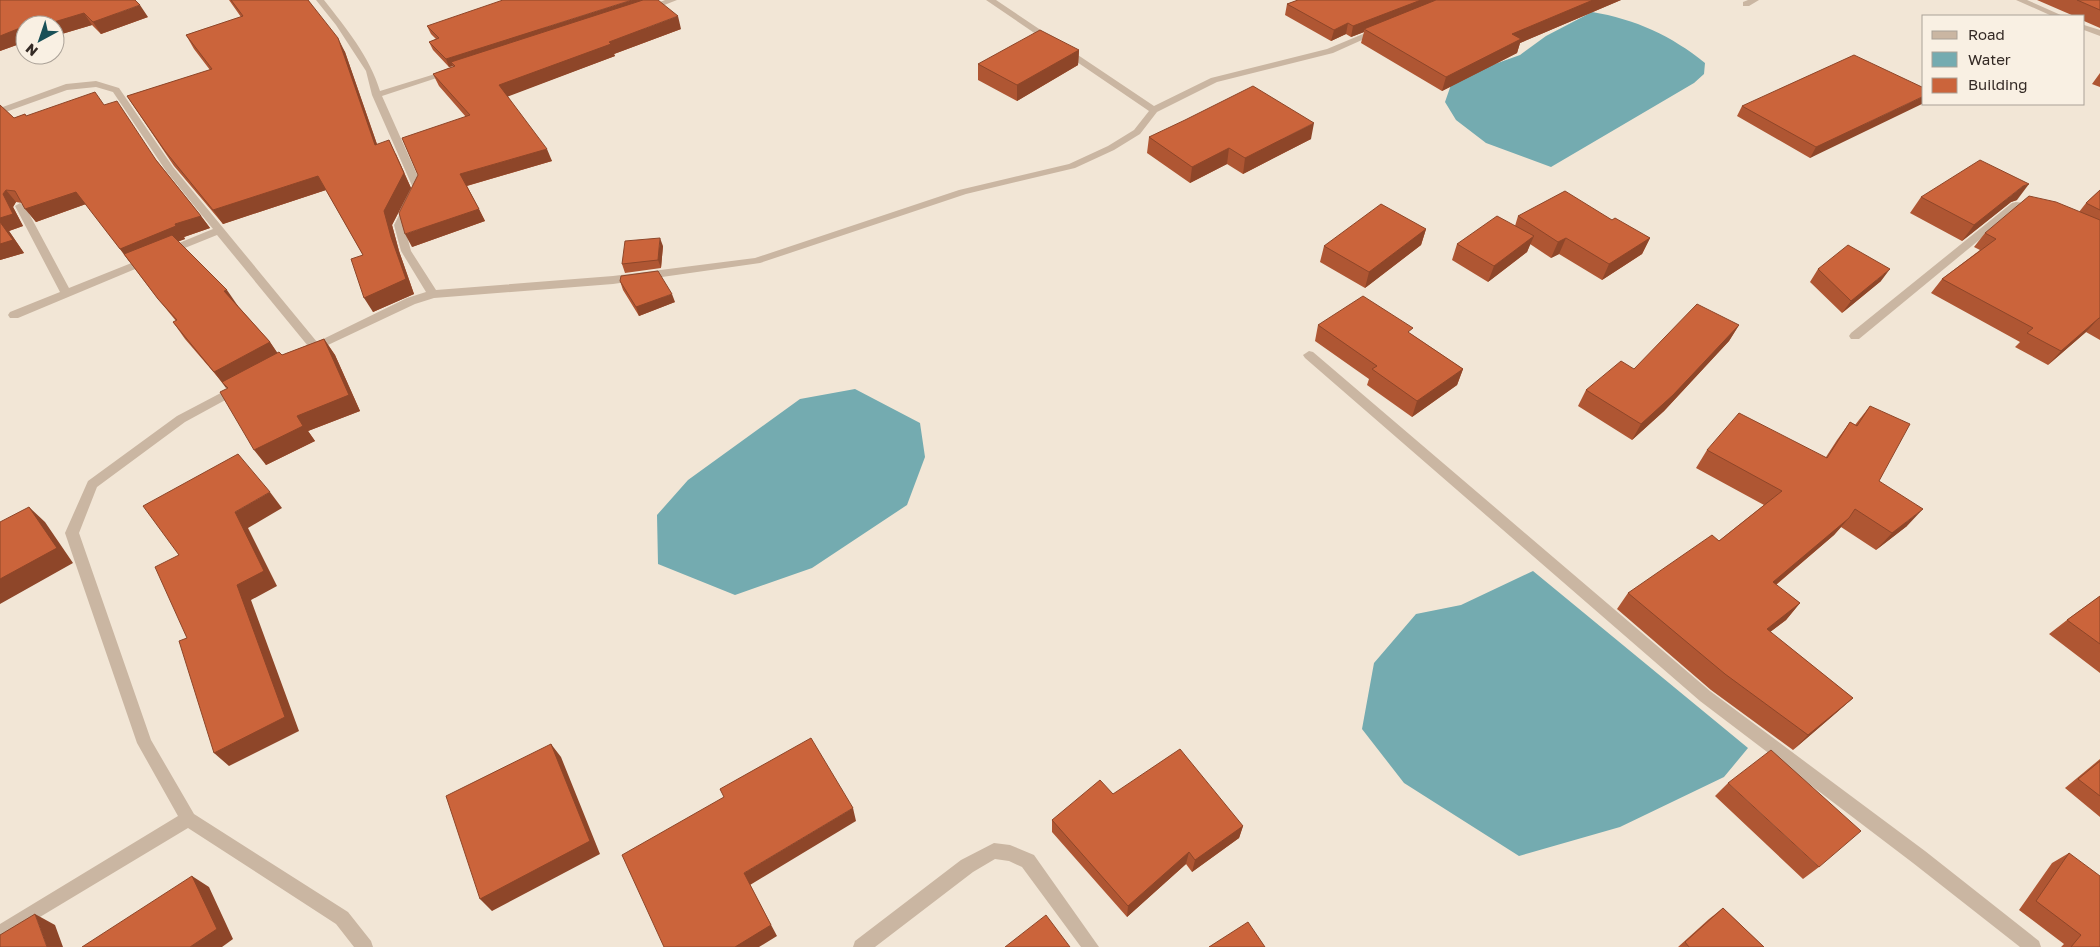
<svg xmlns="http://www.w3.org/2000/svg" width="2100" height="947" font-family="'Golos Text',sans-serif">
  <rect width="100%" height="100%" fill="#f2e6d6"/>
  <!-- water -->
  <path fill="#74abb0" d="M1592,12C1635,19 1672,36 1705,63L1704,74L1694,83L1551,167L1486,143L1456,120L1445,102L1453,79L1520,55L1546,36Z
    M855,389L920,423L925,457L907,505L812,568L735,595L658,564L657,515L688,480L800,399Z
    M1533,571L1748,748L1724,777L1620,827L1519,856L1404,783L1362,729L1374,663L1416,614L1461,605Z"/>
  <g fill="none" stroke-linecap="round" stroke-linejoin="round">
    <!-- minor -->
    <path fill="#cab6a2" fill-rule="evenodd" d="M316,0H324C346,28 370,57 380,91L448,70H454L455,72L382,96L423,188L404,225L411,251L436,290L613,276L755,258L959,190L1069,164L1108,146L1134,130L1149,111L986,0H996L1154,106L1211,78L1327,49L1375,29L1382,31L1333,53L1217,82L1157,112L1140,134L1114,150L1075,168L966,194L760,263L613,284L434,298L415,304L311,353L307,352L305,349L308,346L217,235L170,254H162L161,252L162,250L213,229L166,171L113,92L96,87L67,90L0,114V108L66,84L96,81L119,88L173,167L317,342L407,298L426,292L401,251L394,225L413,188L372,95L366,71L336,25Z
      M665,0H677L649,11L642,9Z
      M1748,0H1759L1749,6H1743V2Z
      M2016,202L2034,204L2039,207L2034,210L2018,208L1859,339H1851L1849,336L1851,333L2012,203Z
      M20,203L25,206L69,288L144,258L148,257L153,260L152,262L18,318H10L8,315L10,312L60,292L15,206Z
      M1309,351L1313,352L1710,691L1925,851L2039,941L2041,947H2020L1913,863L1700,701L1305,358L1303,355Z
      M236,385L240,386L242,389L240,392L185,422L97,487L79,533L151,740L194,814L348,912L371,941L373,947H354L336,924L188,828L0,941V924L178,816L137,743L65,533L88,481L177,416Z
      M994,843L1010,845L1034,855L1099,947H1081L1022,867L1009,861L995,859L973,872L875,947H853L855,941L961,860Z"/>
    <!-- tertiary -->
    <path fill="#cab6a2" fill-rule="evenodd" d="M2016,0H2027L2063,16H2052Z
      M2084,25L2100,30V36L2084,30Z"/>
  </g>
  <!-- wall -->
  <path fill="#af5633" d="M0,0L148,17L101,34L92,25L55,36V25H25V42L0,51Z
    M229,0H308L345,52L377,144L396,154L411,188L392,225L399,251L414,294L373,312L363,255L326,190L223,224L174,166L127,96L210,70L194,49L186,35L241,17Z
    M1298,0H1621L1520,43L1517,53L1442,91L1361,43L1364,32L1351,37L1346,34L1331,41L1285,15L1287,4Z
    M2037,0H2100V28L2084,21V16H2074Z
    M427,26L681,29L614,54L615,56L507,96L552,161L467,186L485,221L412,247L466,117L439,86L433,74L453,67V66L449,67L433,50L429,42L436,39L431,34Z
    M1079,50L1078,65L1017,101L978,80V64Z
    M2100,73V87L2092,84Z
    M1924,88L1810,158L1737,116L1742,106Z
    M0,105L14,118L25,114L26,116L104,105L157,161L201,216L210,228L184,237L185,239L178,241L238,306L270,342L277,353L282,355L324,339L335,355L360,411L308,431L315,441L266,465L228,389L185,339L173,322L176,321L158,299L86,204L36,222L22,203L16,202L13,207L23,226L9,231L24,253L0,260Z
    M1149,137L1311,139L1243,174L1227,164L1190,183L1147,153Z
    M2100,190V340L2086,332L2048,365L2015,347L2020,342L1931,293L1942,279L1980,250L1974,247L1985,233L2079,212L2086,203Z
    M1921,197L2017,200L2011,202L1962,241L1910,213Z
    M1518,216L1612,220L1650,238L1642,254L1602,280L1559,254L1551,258L1530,244L1527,252L1488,282L1452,260L1457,244L1515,226Z
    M1426,229L1421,245L1365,288L1320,262L1324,246Z
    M663,246L661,268L625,273L622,264Z
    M1818,269L1881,281L1842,313L1810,282Z
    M620,281L675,302L639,316L623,290Z
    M1318,325L1411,334L1463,369L1457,385L1412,417L1367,385L1369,379L1315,341Z
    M1739,325L1729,341L1664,411L1632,440L1578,406L1586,390L1634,369Z
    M1870,406L1879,481L1907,526L1876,550L1841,527L1834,535L1776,585L1800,603L1786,620L1770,632L1853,698L1836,713L1793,750L1711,690L1617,609L1628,593L1719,541L1764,505L1696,468L1707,450L1826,457L1837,440L1850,422L1855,425Z
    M2100,596V673L2049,634L2067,620Z
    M2100,759V817L2065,788Z
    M1728,783L1819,867L1803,879L1715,796Z
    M1113,794L1243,826L1239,838L1192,872L1186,864L1127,917L1052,832V820Z
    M2069,853L2100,947H2061L2064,944L2019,910L2052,863Z
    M1723,908L1764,947H1678L1709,919Z"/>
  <!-- shaded-wall -->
  <path fill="#8e4629" d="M632,0H649L451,62L453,66L449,67L446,59Z
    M1421,0H1440L1364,29V32L1351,37L1353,26Z
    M1593,0H1621L1520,43L1517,53L1442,91L1446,77L1512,34Z
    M140,5L148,17L101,34L93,22Z
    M84,13L92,25L55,36V25H44Z
    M678,16L681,29L614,54L615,56L504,98L499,85L609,42Z
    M1348,23L1346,34L1331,41L1334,30Z
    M25,26V42L0,51V36Z
    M338,38L345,52L382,159L375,145Z
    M1079,50L1078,65L1017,101V85Z
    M1924,96V103L1810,158L1816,147Z
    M1314,123L1311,139L1243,174L1245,158Z
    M389,140L411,188L392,225L399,251L414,294L373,312L364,298L384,211Z
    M1229,148L1227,164L1190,183L1192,167Z
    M547,149L552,161L466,186L460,174Z
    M318,176L326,190L223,224L213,210Z
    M2029,184L2017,200L2011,202L1962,241L1974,225L2023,186Z
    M6,190L16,202L13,207L23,226L9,231L24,253L0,260V218L3,194Z
    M76,192L86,204L36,222L25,209Z
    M479,209L485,221L412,247L405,234Z
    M201,216L210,228L184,237L185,239L129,261L120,249L175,224Z
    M1426,229L1421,245L1365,288L1369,272Z
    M1534,236L1527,252L1488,282L1494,266Z
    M660,238L663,246L661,268L658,260Z
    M1566,238L1559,254L1551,258L1558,242Z
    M1650,238L1642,254L1602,280L1609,264Z
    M1890,269L1881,281L1842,313L1851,301Z
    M227,290L238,306L235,307L224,291Z
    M672,294L675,302L639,316L636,307Z
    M2099,318L2086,332L2048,365L2061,351Z
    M1739,325L1729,341L1664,411L1632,440L1641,424Z
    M324,339L335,355L360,411L308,431L315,441L266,465L254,450L297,416Z
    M270,342L281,358L226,388L214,372Z
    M1463,369L1457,385L1412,417L1417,401Z
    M270,492L282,508L248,528L277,586L251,600L299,731L229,766L214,753L237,585L235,512Z
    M29,507L45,522L73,563L0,604V579Z
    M1923,509L1907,526L1876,550L1892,533Z
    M1849,518L1834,535L1759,599L1773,582Z
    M1800,603L1786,620L1753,645L1767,629Z
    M1853,698L1836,713L1793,750L1808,735Z
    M551,744L561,757L600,854L492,911L480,899Z
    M853,808L856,821L750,885L777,936L759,947H735L744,873Z
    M1243,826L1239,838L1192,872L1195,860Z
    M1189,852L1186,864L1127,917L1128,906Z
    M192,876L209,887L233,939L222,947H190Z
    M35,914L55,925L63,947H47Z"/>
  <!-- building -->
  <path fill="#cb643b" stroke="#8e4629" d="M0,0H135L140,5L93,22L84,13L44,25H25V26L0,36Z
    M231,0H308L338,38L375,145L389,140L404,173L384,211L391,237L406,279L364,298L351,259L363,255L318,176L213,210L165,151L127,96L212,69L186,35L243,16Z
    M503,0H632L446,59L429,42L439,38L427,26Z
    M643,0H658L678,16L609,42L611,44L499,85L547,149L460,174L479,209L405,234L399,213L418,175L402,138L470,115L433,74L455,66L451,62Z
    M1298,0H1421L1353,26L1348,23L1334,30L1287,4Z
    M1436,0H1593L1512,34L1521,39L1446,77L1364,29Z
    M2077,0H2100V10Z
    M1040,30L1079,50L1017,85L978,64Z
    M1854,55L1924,88V96L1816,147L1742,106Z
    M1253,86L1314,123L1245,158L1229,148L1192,167L1149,137L1185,120Z
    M95,92L104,105L117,101L156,160L201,216L175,224L176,226L120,249L76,192L25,209L15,191L6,190L3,194L13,214L0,218V105L14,118L25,114L26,116Z
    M1980,160L2029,184L2023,186L1974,225L1921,197Z
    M2100,190V210L2086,203Z
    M1565,191L1612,220L1615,218L1650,238L1609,264L1566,238L1558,242L1518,216Z
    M2029,196L2056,202L2100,220V318H2099L2061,351L2027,333L2033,328L1942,279L1996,239L1985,233Z
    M1381,204L1426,229L1369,272L1324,246Z
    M1497,216L1534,236L1494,266L1457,244Z
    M0,222L13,240L0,244Z
    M172,235L227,290L224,291L270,342L214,372L173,322L177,320L158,299L124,254Z
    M660,238L658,260L622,264L625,241Z
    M1848,245L1890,269L1851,301L1818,269Z
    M658,271L672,294L636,307L620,281L621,276Z
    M1363,296L1413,328L1408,332L1463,369L1417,401L1372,369L1377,366L1318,325Z
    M1697,304L1739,325L1673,395L1641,424L1586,390L1621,361L1634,369Z
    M324,339L349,395L297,416L303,426L254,450L220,392L228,388L222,382L279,352L282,355Z
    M1870,406L1910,424L1879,481L1923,509L1892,533L1855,509L1849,518L1773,582L1800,603L1767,629L1853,698L1808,735L1725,674L1628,593L1712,535L1719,541L1782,491L1707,450L1739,413L1827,458L1850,422L1857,426Z
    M238,454L270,492L235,512L264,571L237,585L285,717L214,753L179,641L187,638L155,567L179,555L143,506Z
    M29,507L57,548L0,579V522Z
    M2100,596V644L2067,620Z
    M811,738L853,808L744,873L771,925L735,947H664L622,855L724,797L720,789Z
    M551,744L590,841L480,899L446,796Z
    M1180,749L1243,826L1195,860L1189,852L1128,906L1052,820L1100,780L1113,794Z
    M1771,750L1861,831L1819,867L1728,783Z
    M2100,761V796L2078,779Z
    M2069,853L2100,876V947H2071L2081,935L2036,901Z
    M192,876L217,929L190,947H82Z
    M1723,908L1764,947H1689L1685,942Z
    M35,914L47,947H0V935Z
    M1046,915L1070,947H1005Z
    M1248,922L1265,947H1209Z"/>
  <!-- legend -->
  <rect x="1922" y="15" width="162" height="90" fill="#f9f0e3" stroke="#aaa197"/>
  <rect x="1932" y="31" width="25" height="8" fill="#cab6a2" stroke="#aaa197"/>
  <text x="1968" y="40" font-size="15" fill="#342a25">Road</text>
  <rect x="1932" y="52" width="25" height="15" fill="#74abb0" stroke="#aaa197"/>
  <text x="1968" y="65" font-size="15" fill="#342a25">Water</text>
  <rect x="1932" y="78" width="25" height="15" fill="#cb643b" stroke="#aaa197"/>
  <text x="1968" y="90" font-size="15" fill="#342a25">Building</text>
  <!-- north arrow -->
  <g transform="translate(40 40) rotate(220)"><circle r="24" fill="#f9f0e3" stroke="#aaa197"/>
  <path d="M0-4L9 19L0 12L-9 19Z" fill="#195057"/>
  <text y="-8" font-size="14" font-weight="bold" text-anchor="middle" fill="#342a25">N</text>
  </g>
</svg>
